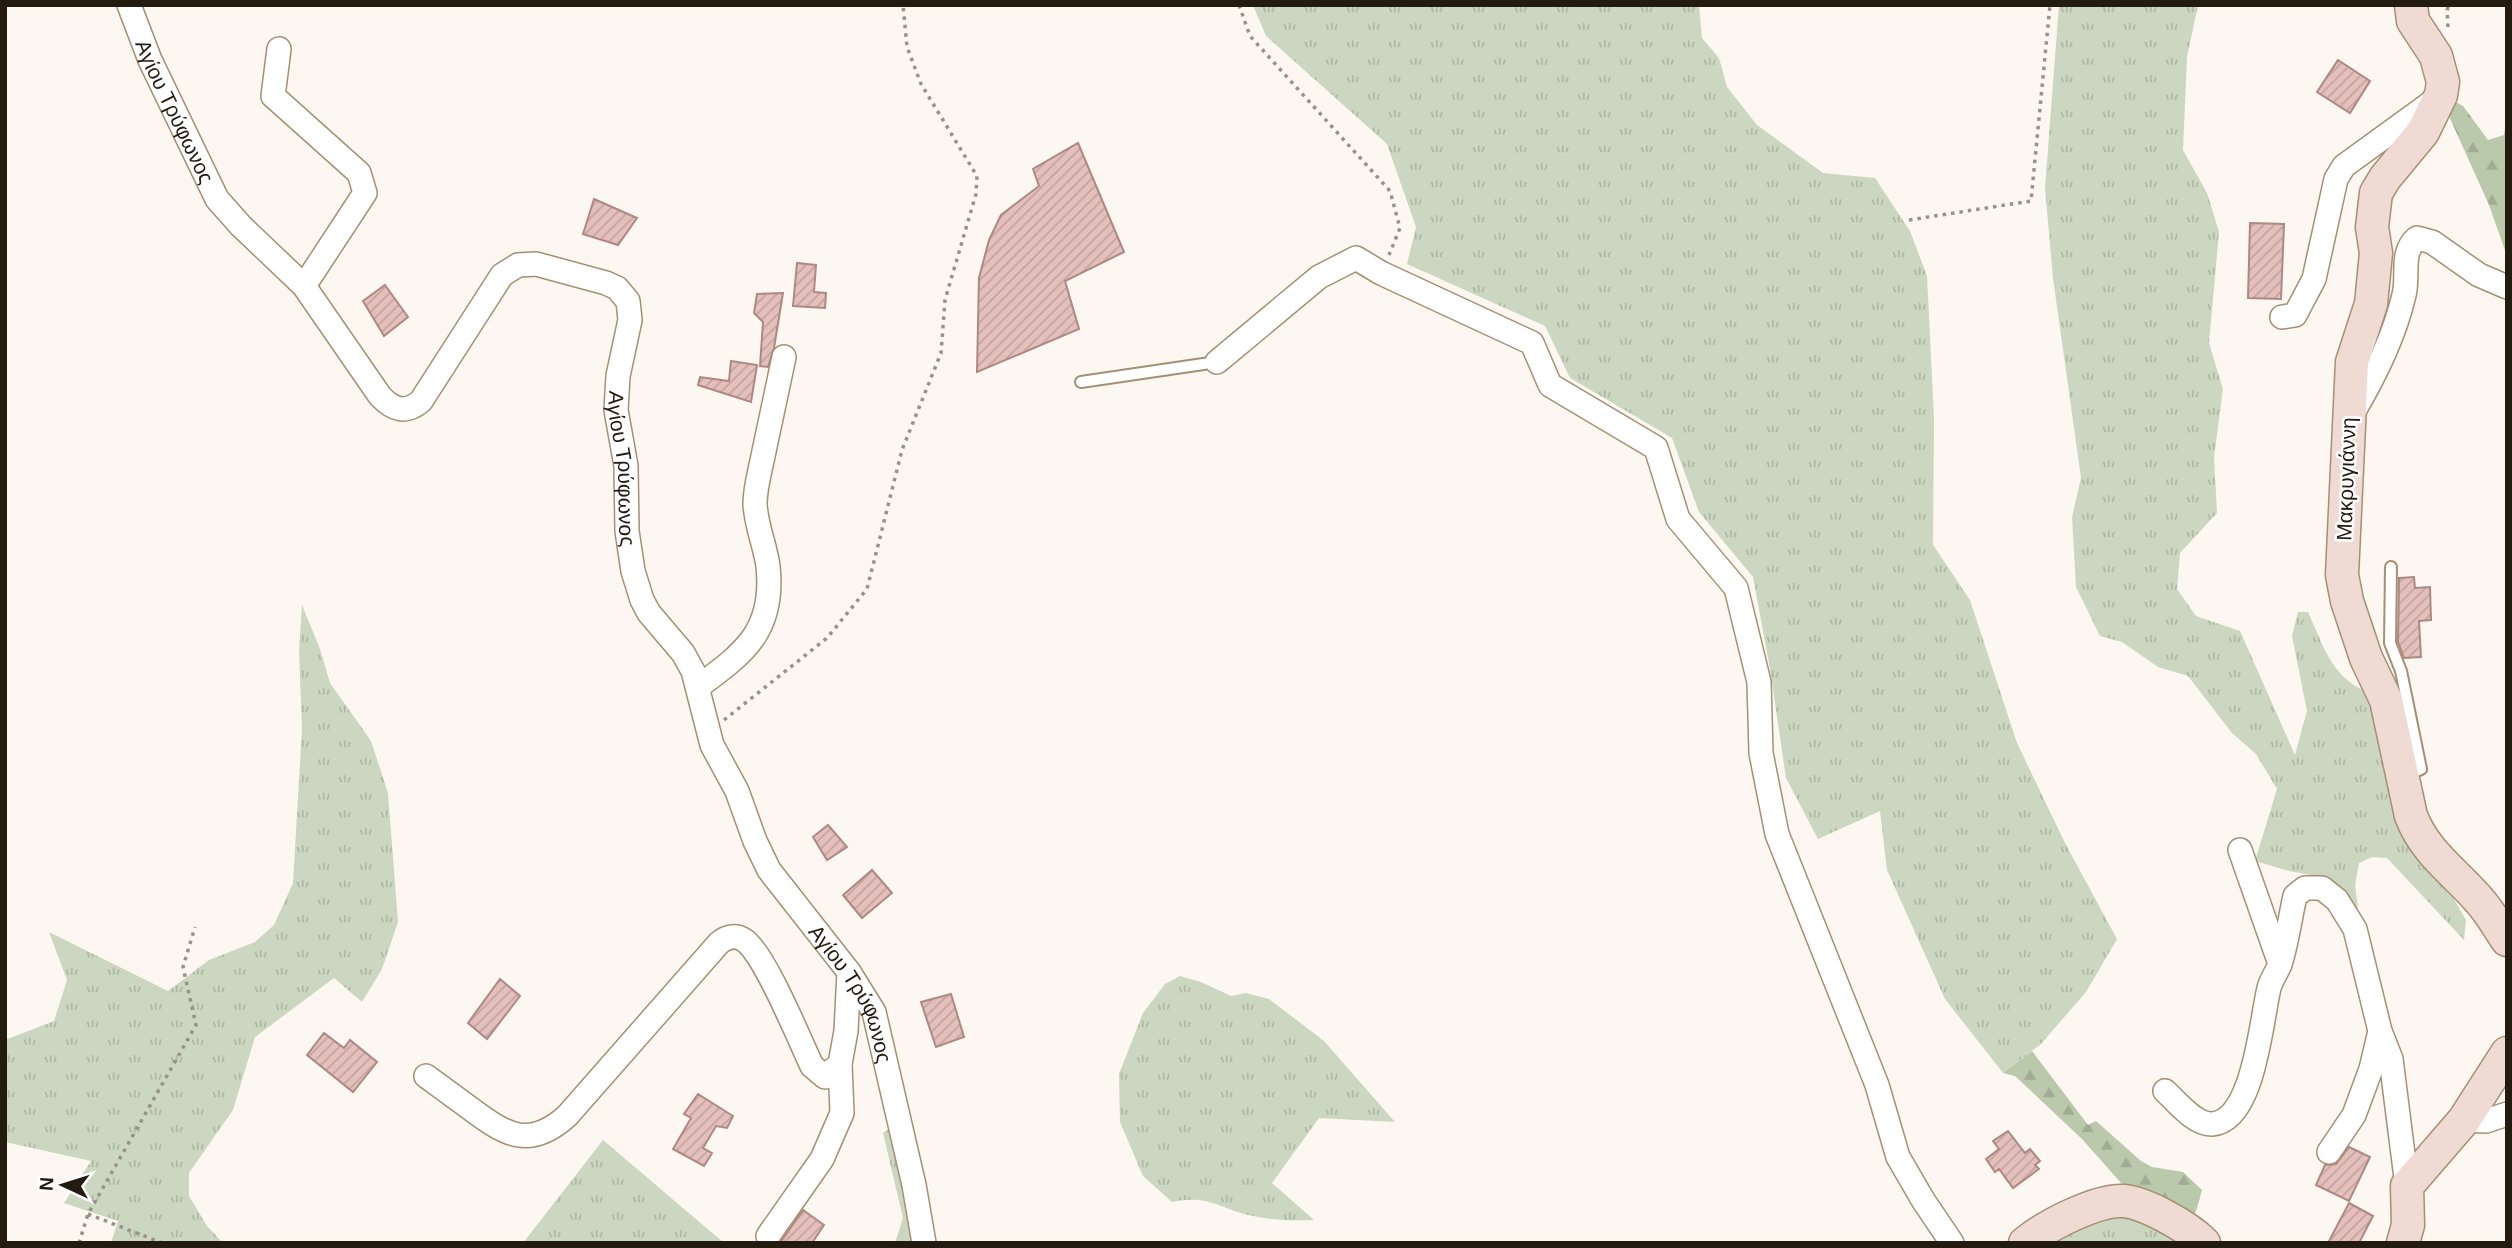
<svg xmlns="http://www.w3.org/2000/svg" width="2512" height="1248" font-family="Helvetica,sans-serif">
  <defs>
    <pattern id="grass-tufts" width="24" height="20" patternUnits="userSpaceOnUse" patternTransform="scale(1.75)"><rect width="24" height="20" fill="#cbd7c0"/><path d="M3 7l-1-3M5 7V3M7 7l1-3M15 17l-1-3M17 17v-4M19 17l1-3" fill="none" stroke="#aeb8a4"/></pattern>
    <pattern id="forest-firs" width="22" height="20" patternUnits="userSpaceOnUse" patternTransform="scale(1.75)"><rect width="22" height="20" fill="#bac9ac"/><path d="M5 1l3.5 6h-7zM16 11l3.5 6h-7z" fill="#a0ac93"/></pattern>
    <pattern id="building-hatch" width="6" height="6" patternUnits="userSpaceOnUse" patternTransform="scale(1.75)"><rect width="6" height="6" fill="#e4bfbc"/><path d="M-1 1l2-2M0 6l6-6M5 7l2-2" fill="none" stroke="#c3a4a1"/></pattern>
  </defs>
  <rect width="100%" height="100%" fill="#fcf7f1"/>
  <!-- grass -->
  <path fill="url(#grass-tufts)" d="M1253,5H1699L1702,38L1719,58L1727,87L1757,125L1823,173L1875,178L1910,231L1927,276L1934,418L1933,545L1970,600L2017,743L2065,843L2117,939L2086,992L2041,1044L2003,1073L1945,999L1887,870L1880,811L1818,839L1786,778L1770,669L1753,577L1699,512L1672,438L1570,378L1545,326L1407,264L1416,227L1387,144L1266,36Z
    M2059,5H2198L2187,57L2183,150L2207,193L2219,232L2209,343L2223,389L2214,457L2217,513L2180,553L2177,589L2196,616L2240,631L2295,755L2307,711L2292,636L2298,612H2308C2326,651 2332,681 2376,695L2427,865L2451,894L2466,920L2464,940L2387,858L2372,857L2359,863L2355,885L2359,916L2346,892L2331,879L2289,871L2255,861L2277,789L2256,754L2232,733L2188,676L2158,667L2122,642L2100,636L2076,587L2072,517L2081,478L2053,278L2045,188Z
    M302,605L320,649L330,683L371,741L388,793L398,922L382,969L362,1002L334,978L255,1037L233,1110L189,1173V1196L207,1226L223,1243H111L118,1221L64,1203L91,1161L5,1142V1040L54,1021L67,980L49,932L168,991L209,960L255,942L274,925L293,883L302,729L299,651Z
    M1180,976L1201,982L1231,996L1246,993L1269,999L1324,1041L1395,1122L1319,1118L1272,1183L1314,1220C1294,1221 1272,1220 1253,1216C1219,1209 1210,1194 1172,1202L1143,1176L1120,1122L1119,1074L1143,1013L1165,984Z
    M896,1124L919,1243H895L903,1218L883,1133Z
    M603,1140L724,1243H523Z
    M2099,1217H2122L2183,1243H2054L2069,1229Z"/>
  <!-- forest -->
  <path fill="url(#forest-firs)" d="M2450,99L2463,106L2488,140L2504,135L2507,114V256L2489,205L2448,114Z
    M2032,1051L2088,1125L2096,1121L2141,1161L2152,1167L2183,1172L2202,1190L2194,1218L2183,1243L2122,1217L2129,1192L2082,1139L2015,1076L2003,1073Z"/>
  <!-- building -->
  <path fill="url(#building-hatch)" stroke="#ae8884" stroke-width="2" d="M2338,60L2370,81L2350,113L2317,92Z
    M1078,143L1124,252L1065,281L1079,329L977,372L979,278L989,240L1001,215L1039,186L1033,169Z
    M594,199L637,218L618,245L583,234Z
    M2250,223L2284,224L2281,299L2248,298Z
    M797,263L816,265L814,292L826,293L825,308L793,306Z
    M385,285L408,317L384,336L363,301Z
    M783,293L774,348L768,367L760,366L763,322L754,313L757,294Z
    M731,361L757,365L751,402L698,385L700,377L729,381Z
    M2414,577L2415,588L2430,587L2431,620L2419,621L2421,657L2404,658L2398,642L2399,578Z
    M828,825L847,847L827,860L813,837Z
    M872,870L892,893L862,918L843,895Z
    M500,979L520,996L487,1039L468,1023Z
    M951,994L964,1037L936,1047L921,1002Z
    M324,1033L344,1048L350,1040L377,1062L353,1092L307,1055Z
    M698,1094L733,1116L727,1128L716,1126L703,1148L712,1153L704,1166L673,1149L691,1118L684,1114Z
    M2008,1131L2025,1153L2030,1149L2040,1161L2035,1165L2039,1169L2013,1188L1999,1169L1995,1172L1986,1159L1999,1149L1993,1141Z
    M2349,1147L2370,1157L2349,1201L2316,1185L2325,1165L2336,1164Z
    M2349,1203L2373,1216L2359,1243H2328Z
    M803,1210L824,1225L812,1243H780Z"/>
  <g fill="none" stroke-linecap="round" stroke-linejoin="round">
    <defs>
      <path id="lane" d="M1081,382L1217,362
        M2391,567L2390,643L2401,671L2421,769L2405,776"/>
      <g id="street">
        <path id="s1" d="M129,5L150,60L217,199L241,226L304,286L380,396C393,410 406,414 421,401L502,275L518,265L536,264L606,283L617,288L628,301L630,320L618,376L616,410L626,466L627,531L633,571L642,600L649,613L683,653L693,671L712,745L737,791L755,841L769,870L849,972L874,1012L914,1185L924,1243"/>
        <path d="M279,49L273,96L359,173L365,193L304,286"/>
        <path d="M2282,317L2295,315L2314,279L2336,179L2344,166L2439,97"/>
        <path d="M1217,362L1319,277L1356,258L1381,273L1532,343L1550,385L1656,448L1678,519L1736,588L1759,682L1761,753L1777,834L1877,1085L1898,1157L1923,1200L1952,1243"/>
        <path d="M2351,416C2374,378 2394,338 2404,295C2409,276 2400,252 2417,238L2432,242L2479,275L2507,287"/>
        <path d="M698,687C744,653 775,631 768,566C765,545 756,525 755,504C755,488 760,471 763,456C770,423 777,390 784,357"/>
        <path d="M2240,850L2280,964"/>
        <path d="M426,1076C441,1087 456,1098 471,1109C507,1136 530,1149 567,1116L719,943C726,937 735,934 744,940C765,954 799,1039 812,1066L825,1077L840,1064L846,1031L849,972"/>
        <path d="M2165,1091C2177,1102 2195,1125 2212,1124C2254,1121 2261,1021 2269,988C2271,980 2277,972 2280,964C2287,943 2290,918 2295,896L2305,888H2322L2337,900L2355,929L2380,1031L2391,1059L2407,1186"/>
        <path d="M2464,1120L2486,1121L2507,1114"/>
        <path d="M2329,1152L2354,1115L2371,1069L2380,1031"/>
        <path d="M768,1236L822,1159L842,1113L840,1064"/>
      </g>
      <path id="secondary" d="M2411,5L2413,21L2436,56L2443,82L2441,95L2423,132L2385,178L2376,193L2372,227L2376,253L2371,304L2352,362L2342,575L2347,601L2366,658L2386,700L2411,816C2426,854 2454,871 2479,900C2490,912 2498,927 2507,940
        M2025,1243C2046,1226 2097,1199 2124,1201C2146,1203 2188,1227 2204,1243
        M2403,1243L2408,1225L2407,1186L2464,1120L2507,1053"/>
    </defs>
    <!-- lane casing -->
    <use href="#lane" stroke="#a59073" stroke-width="14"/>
    <!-- street casing -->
    <use href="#street" stroke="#a59073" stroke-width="26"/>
    <!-- secondary casing -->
    <use href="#secondary" stroke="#a59073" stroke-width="35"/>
    <!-- path -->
    <path stroke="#98928a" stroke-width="3.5" stroke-dasharray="3.5 5" stroke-linecap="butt" d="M1239,5L1250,36L1390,191L1400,228L1389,255
      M2448,27L2447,10L2449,5
      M1909,220L2031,201L2050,5
      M724,720L827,638L867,589L902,450L941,353L945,300L976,194L977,176L921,84L907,47L903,5
      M88,1214L162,1243
      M79,1243L88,1214L196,1025L183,967L195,927"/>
    <!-- lane -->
    <use href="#lane" stroke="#fff" stroke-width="10"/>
    <!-- street -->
    <use href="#street" stroke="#fff" stroke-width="23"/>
    <!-- secondary -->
    <use href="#secondary" stroke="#f0dad4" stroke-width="32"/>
  </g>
  <g text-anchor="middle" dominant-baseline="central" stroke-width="5" stroke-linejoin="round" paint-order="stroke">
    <!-- street labels -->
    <g font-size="21" fill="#231b10" stroke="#fff">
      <text stroke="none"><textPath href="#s1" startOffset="116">Αγίου Τρύφωνος</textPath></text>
      <text stroke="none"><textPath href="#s1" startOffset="975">Αγίου Τρύφωνος</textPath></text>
      <text transform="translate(2346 479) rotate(-88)">Μακρυγιάννη</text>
      <text stroke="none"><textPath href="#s1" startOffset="1561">Αγίου Τρύφωνος</textPath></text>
    </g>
  </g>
  <!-- border -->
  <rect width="2512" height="1248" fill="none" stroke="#231b10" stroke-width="14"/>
  <!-- north arrow -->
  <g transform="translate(63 1185) rotate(274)" stroke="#ffffff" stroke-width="5" paint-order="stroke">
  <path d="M0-5L12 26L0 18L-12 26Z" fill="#231b10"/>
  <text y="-10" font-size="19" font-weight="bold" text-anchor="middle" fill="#231b10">N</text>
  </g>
</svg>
